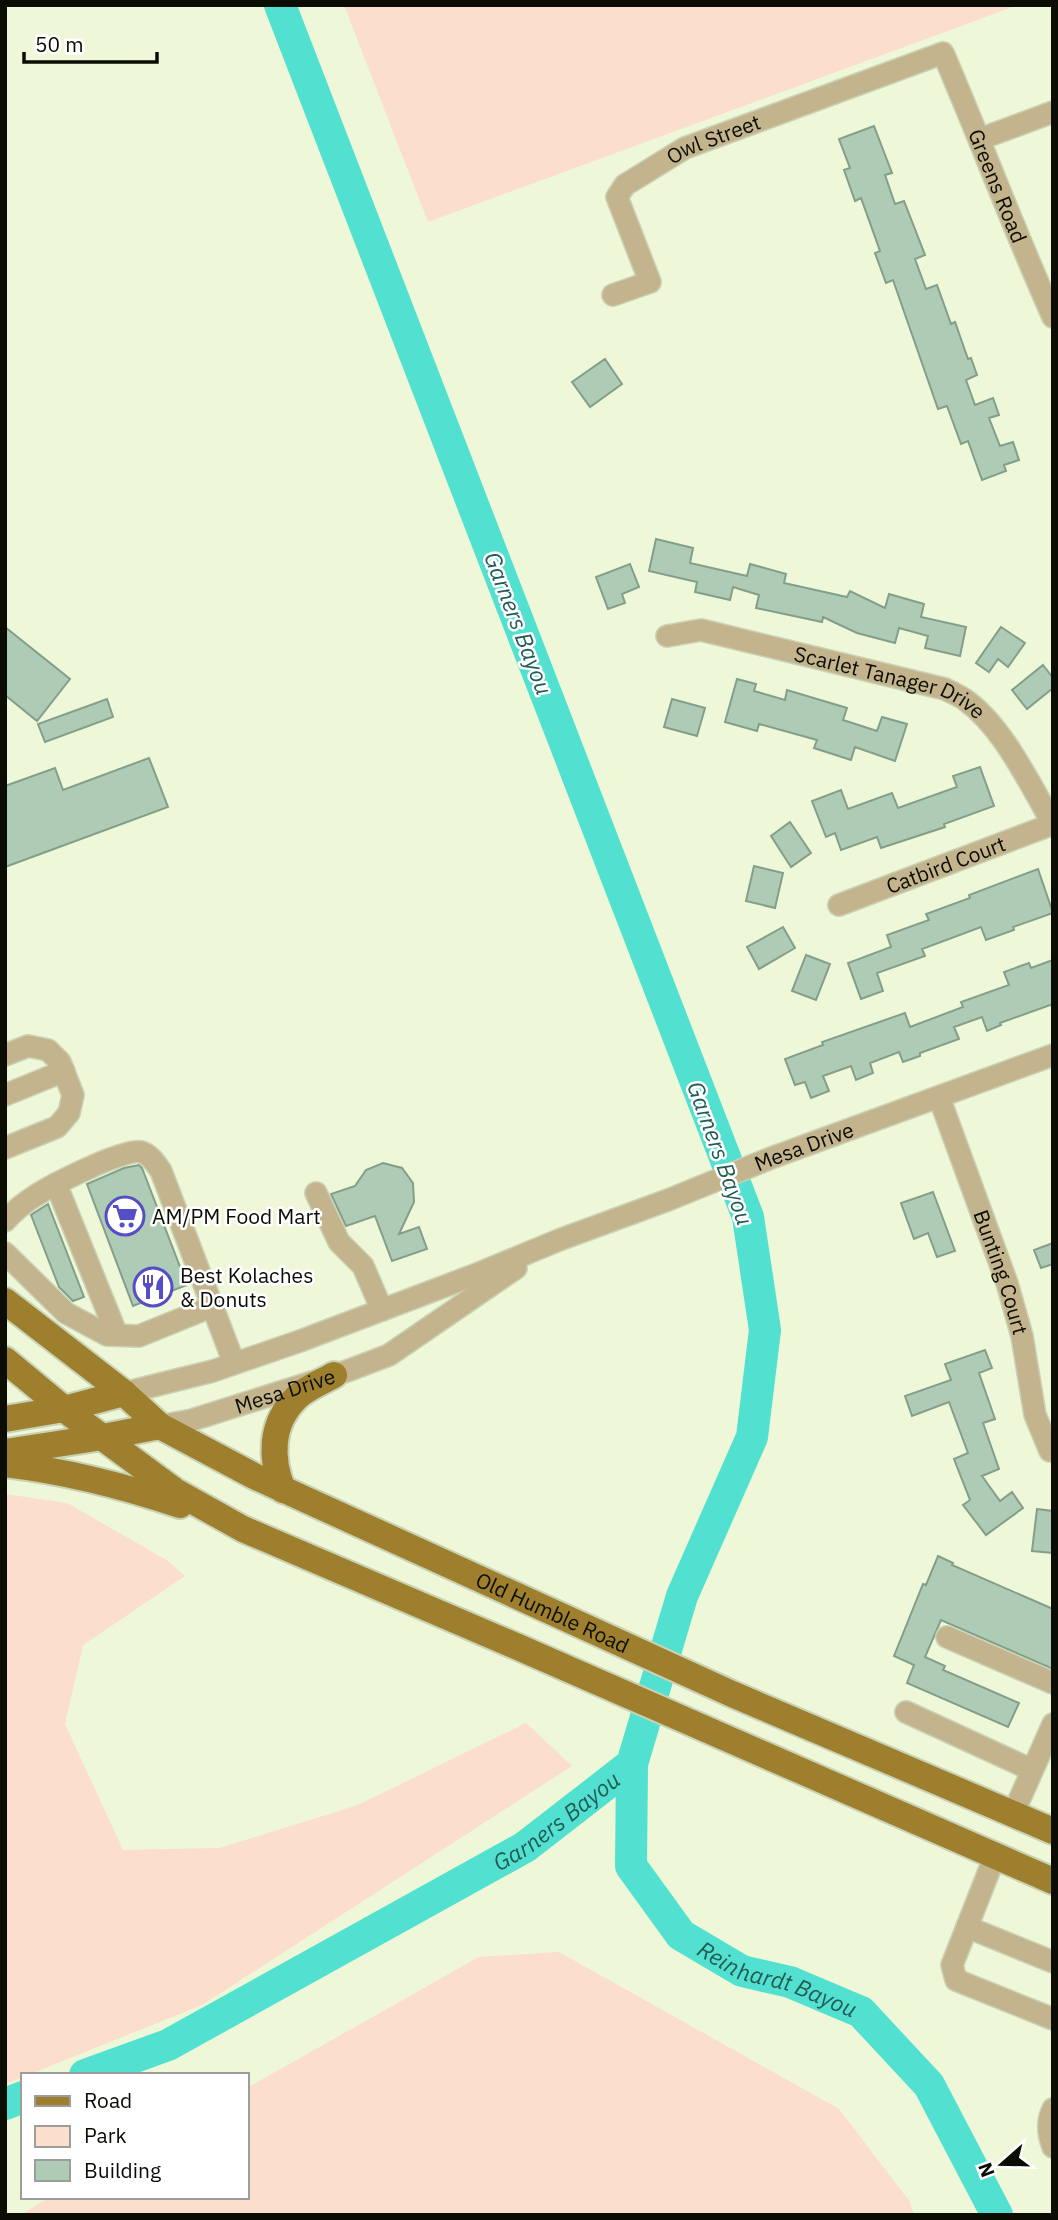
<svg xmlns="http://www.w3.org/2000/svg" width="1058" height="2220" font-family="'IBM Plex Sans',sans-serif">
  <rect width="100%" height="100%" fill="#eef7d7"/>
  <!-- green -->
  <path fill="#fbdecb" d="M344,5H1018L428,222Z
    M5,1494L67,1503L168,1561L185,1576L83,1645L65,1724L123,1850L220,1848L358,1805L526,1723L572,1766L202,2005L28,2075H23V2077L5,2084Z
    M559,1952L839,2109L910,2202L914,2215H20L51,2197H247V2088L479,1957Z"/>
  <g fill="none" stroke-linecap="round" stroke-linejoin="round">
    <!-- river -->
    <g stroke="#52e1d0" stroke-width="32">
      <path id="s1" d="M632,1764L631,1866L681,1935L742,1971L790,1982L861,2012L929,2085L997,2215"/>
      <path id="s2" d="M85,2075L168,2045L525,1847L632,1764L682,1596L752,1437L765,1330L748,1217L280,5"/>
      <path d="M5,2104L23,2097"/>
    </g>
  </g>
  <!-- building -->
  <path fill="#aecbb5" stroke="#839f8a" stroke-width="2" d="M874,126L892,173L885,175L895,204L904,201L925,255L915,259L926,289L937,285L951,324L955,322L968,359L971,358L977,375L966,380L975,405L993,398L999,415L989,418L1000,446L1013,442L1019,460L1004,465L1006,471L982,480L968,441L961,444L947,406L938,409L893,280L886,283L875,253L880,251L861,198L855,201L844,170L850,168L839,139Z
    M605,359L622,384L590,407L572,382Z
    M656,539L693,548L690,563L747,576L750,564L786,574L784,583L847,597L850,591L885,608L889,594L924,604L921,617L966,627L960,656L925,648L928,636L899,628L895,643L857,633L823,617L822,622L756,608L759,595L733,587L730,600L695,592L697,582L649,571Z
    M630,564L639,587L622,594L625,603L608,609L596,577Z
    M5,627L70,679L37,721L5,695Z
    M1001,627L1025,643L1008,667L998,659L989,672L976,663Z
    M1043,665L1053,678V688L1027,709L1012,690Z
    M737,679L756,684L754,691L785,700L787,690L847,708L843,720L877,731L882,717L907,724L895,761L855,747L851,760L814,748L817,740L759,724L757,731L725,722Z
    M107,699L113,717L45,742L38,724Z
    M672,699L705,708L697,736L664,727Z
    M149,758L168,807L5,867V786L55,768L63,790Z
    M980,767L994,806L944,824L945,827L881,848L877,837L841,850L835,833L826,837L812,801L841,790L848,809L892,793L898,808L957,787L953,776Z
    M790,822L811,853L791,867L771,836Z
    M754,866L783,873L775,908L746,901Z
    M1038,869L1053,913L1013,927L1014,930L986,940L981,927L922,949L925,956L877,973L883,991L861,999L848,963L891,947L887,935L929,920L926,914L970,898L969,895Z
    M783,927L795,948L759,969L747,947Z
    M806,955L830,964L816,1000L792,991Z
    M1053,960V1004L1000,1023L1001,1025L987,1031L982,1017L954,1027L959,1039L920,1053V1056L903,1062L899,1052L870,1063L873,1073L856,1080L851,1066L823,1076L829,1091L811,1098L805,1082L795,1085L785,1059L823,1045L822,1042L905,1013L910,1027L963,1007L961,1002L1009,985L1004,972L1029,963L1031,968Z
    M383,1163L402,1168L413,1183L414,1202L399,1234L419,1227L427,1249L392,1261L375,1216L346,1226L331,1194L355,1186L366,1170Z
    M139,1165L142,1168L187,1285L133,1306L87,1184L124,1168Z
    M933,1192L955,1251L937,1257L928,1233L914,1239L901,1203Z
    M48,1204L84,1297L73,1301L59,1287L31,1215Z
    M1053,1243V1264L1041,1268L1034,1250Z
    M985,1350L992,1368L979,1373L995,1419L983,1423L999,1469L982,1476L1000,1501L1012,1492L1023,1508L986,1535L963,1505L970,1500L954,1459L968,1453L949,1402L912,1416L905,1396L951,1380L945,1364Z
    M1037,1509L1053,1511V1553L1032,1551Z
    M938,1556L953,1563L952,1565L1053,1609V1669L941,1620L925,1657L945,1666L943,1670L1019,1703L1008,1727L907,1683L914,1665L894,1656L923,1584L926,1585Z"/>
  <g fill="none" stroke-linecap="round" stroke-linejoin="round">
    <defs>
      <g id="minor">
        <path d="M980,139L1053,112"/>
        <path id="s3" d="M613,295L650,282L617,197L625,185L685,148L943,53C981,141 1014,230 1053,317"/>
        <path id="s4" d="M667,636L701,630L945,689C951,692 958,695 964,699C1003,726 1029,783 1053,824"/>
        <path id="s5" d="M839,905L1053,824"/>
        <path d="M5,1055L28,1046L48,1050L60,1062L73,1095L69,1113L57,1127L5,1148"/>
        <path d="M5,1095L64,1071"/>
        <path id="s6" d="M939,1097L1007,1283L1022,1336L1035,1415L1050,1451"/>
        <path d="M56,1184L117,1335"/>
        <path d="M316,1193L339,1242L363,1266L382,1310"/>
        <path d="M5,1221C14,1211 24,1203 35,1196C52,1185 124,1148 141,1152C151,1155 155,1163 161,1171L234,1363"/>
        <path d="M5,1253L66,1313L107,1335L139,1336L213,1306"/>
        <path id="s7" d="M124,1393L213,1371L300,1341L477,1274L559,1240L668,1200L771,1158L1053,1055"/>
        <path id="s8" d="M160,1426L192,1420L347,1371L389,1355L516,1268"/>
        <path d="M947,1637L1053,1683"/>
        <path d="M906,1712L1032,1770"/>
        <path d="M1013,1814L1053,1724"/>
        <path d="M967,1927L995,1856"/>
        <path d="M1053,1962L967,1927L952,1965L956,1980L1053,2019"/>
        <path d="M1053,2109C1047,2121 1048,2134 1053,2147"/>
      </g>
      <g id="major">
        <path id="s9" d="M5,1301L124,1393L160,1426L254,1476L732,1694L1053,1831"/>
        <path d="M5,1360L64,1409L175,1491L243,1529L518,1647L1053,1881"/>
        <path d="M5,1419L64,1409L124,1393"/>
        <path d="M5,1452L103,1437L160,1426"/>
        <path d="M5,1464C64,1471 124,1486 180,1505"/>
        <path d="M283,1490C270,1459 270,1424 296,1398C306,1388 322,1382 334,1375"/>
      </g>
    </defs>
    <!-- minor casing -->
    <use href="#minor" stroke="#cad2b5" stroke-width="24"/>
    <!-- major casing -->
    <use href="#major" stroke="#cad2b5" stroke-width="30"/>
    <!-- minor -->
    <use href="#minor" stroke="#c4b48e" stroke-width="21"/>
    <!-- major -->
    <use href="#major" stroke="#9d7f2d" stroke-width="26"/>
  </g>
  <!-- icons -->
  <defs>
    <symbol id="supermarket-ring" viewBox="-11 -11 22 22"><circle r="9.5" fill="#fff" stroke="#554ec5" stroke-width="1.5"/><path d="M-6-5.5h2.5l.6 2H6L4.5 2H-2.5L-4.4-4H-6ZM-1.5 3.2a1.3 1.3 0 1 0 .1 0ZM3 3.2a1.3 1.3 0 1 0 .1 0Z" fill="#554ec5"/></symbol>
    <symbol id="restaurant-ring" viewBox="-11 -11 22 22"><circle r="9.5" fill="#fff" stroke="#554ec5" stroke-width="1.5"/><path d="M-5-6h1v4h1v-4h1v4h1v-4h1v5L-1.5 .5V6h-2V.5L-5-1ZM5-6V6H3V1.5H1.5Q1.5-4 5-6Z" fill="#554ec5"/></symbol>
  </defs>
  <g fill-rule="evenodd">
    <use href="#supermarket-ring" x="103" y="1194" width="44" height="44"/>
    <use href="#restaurant-ring" x="131" y="1265" width="44" height="44"/>
  </g>
  <g text-anchor="middle" dominant-baseline="central" stroke-width="5" stroke-linejoin="round" paint-order="stroke">
    <!-- street labels -->
    <g font-size="21" fill="#0b0d04" stroke="#fff">
      <text stroke="none"><textPath href="#s3" startOffset="245">Owl Street</textPath></text>
      <text stroke="none"><textPath href="#s3" startOffset="634">Greens Road</textPath></text>
      <text stroke="none"><textPath href="#s4" startOffset="231">Scarlet Tanager Drive</textPath></text>
      <text stroke="none"><textPath href="#s5" startOffset="114">Catbird Court</textPath></text>
      <text stroke="none"><textPath href="#s7" startOffset="724">Mesa Drive</textPath></text>
      <text stroke="none"><textPath href="#s6" startOffset="186">Bunting Court</textPath></text>
      <text stroke="none"><textPath href="#s8" startOffset="130">Mesa Drive</textPath></text>
      <text stroke="none"><textPath href="#s9" startOffset="634">Old Humble Road</textPath></text>
    </g>
    <!-- poi labels -->
    <g font-size="21" fill="#0b0d04" stroke="#fff" text-anchor="start">
      <text x="152" y="1216">AM/PM Food Mart</text>
      <text x="180" y="1275">Best Kolaches<tspan x="180" dy="24">&amp; Donuts</tspan></text>
    </g>
    <!-- water labels -->
    <g font-size="23" font-style="italic" fill="#225c55" stroke="#fff">
      <text transform="translate(519 623) rotate(69)">Garners Bayou</text>
      <text transform="translate(721 1153) rotate(70)">Garners Bayou</text>
      <text stroke="none"><textPath href="#s2" startOffset="537">Garners Bayou</textPath></text>
      <text stroke="none"><textPath href="#s1" startOffset="294">Reinhardt Bayou</textPath></text>
    </g>
  </g>
  <!-- border -->
  <rect width="1058" height="2220" fill="none" stroke="#0b0d04" stroke-width="14"/>
  <!-- legend -->
  <rect x="21" y="2073" width="228" height="126" fill="#ffffff" stroke="#9d9e9b" stroke-width="2"/>
  <rect x="35" y="2096" width="35" height="10" fill="#9d7f2d" stroke="#9d9e9b" stroke-width="2"/>
  <text x="84" y="2108" font-size="21" fill="#0b0d04">Road</text>
  <rect x="35" y="2126" width="35" height="21" fill="#fbdecb" stroke="#9d9e9b" stroke-width="2"/>
  <text x="84" y="2143" font-size="21" fill="#0b0d04">Park</text>
  <rect x="35" y="2160" width="35" height="21" fill="#aecbb5" stroke="#9d9e9b" stroke-width="2"/>
  <text x="84" y="2178" font-size="21" fill="#0b0d04">Building</text>
  <!-- north arrow -->
  <g transform="translate(1002 2164) rotate(250)" stroke="#ffffff" stroke-width="5" paint-order="stroke">
  <path d="M0-5L12 26L0 18L-12 26Z" fill="#0b0d04"/>
  <text y="-10" font-size="19" font-weight="bold" text-anchor="middle" fill="#0b0d04">N</text>
  </g>
  <!-- scale -->
  <path d="M24 52v10h133v-10" fill="none" stroke="#0b0d04" stroke-width="3.5"/>
  <text x="35" y="52" font-size="21" fill="#0b0d04" stroke="#ffffff" stroke-width="5" paint-order="stroke">50 m</text>
</svg>
